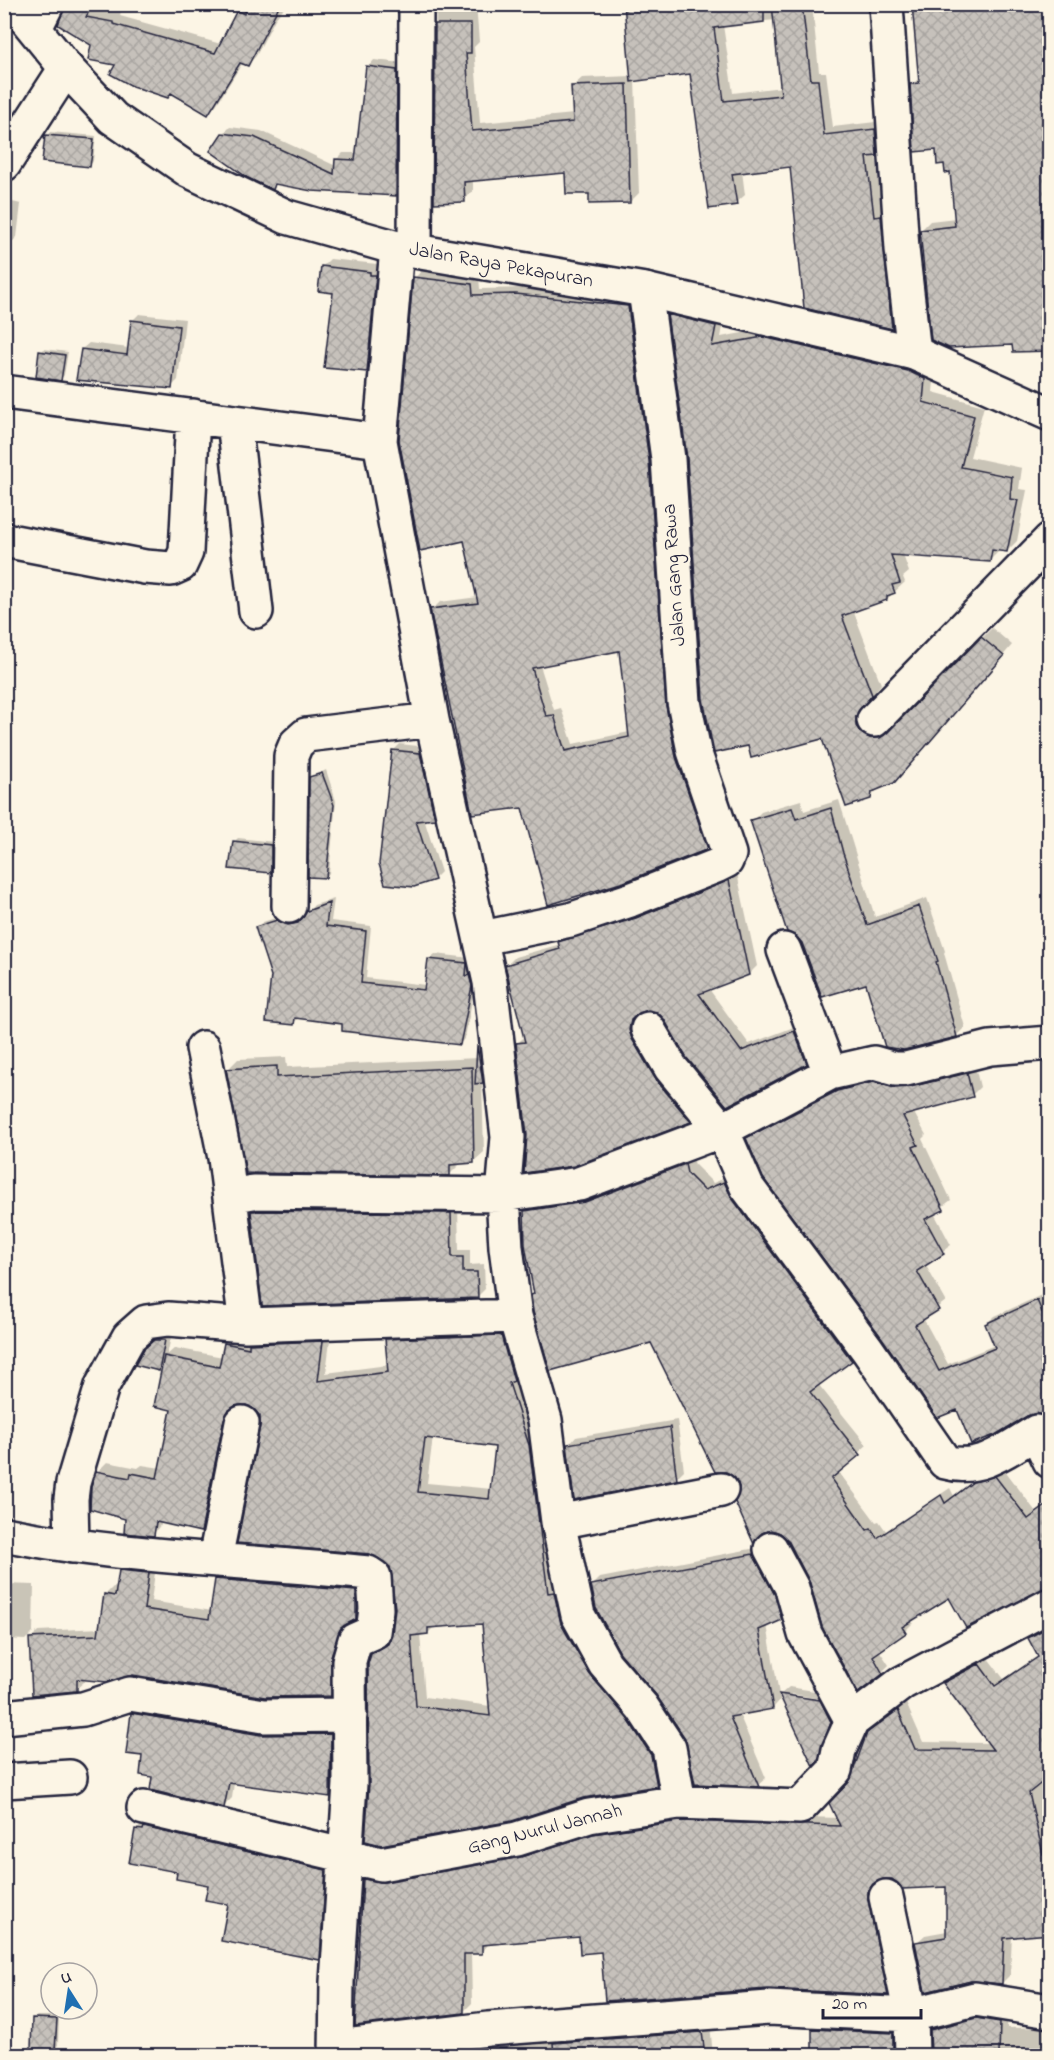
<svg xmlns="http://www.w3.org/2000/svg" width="1054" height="2060" font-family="'Indie Flower',sans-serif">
  <defs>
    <pattern id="building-cross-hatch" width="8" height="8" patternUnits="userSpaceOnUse" patternTransform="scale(1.5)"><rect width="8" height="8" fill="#c6c1bb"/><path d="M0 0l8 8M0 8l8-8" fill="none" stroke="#aaa6a2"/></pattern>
  </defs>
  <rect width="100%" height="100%" fill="#fcf5e5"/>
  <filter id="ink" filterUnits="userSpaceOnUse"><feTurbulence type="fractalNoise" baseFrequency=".0167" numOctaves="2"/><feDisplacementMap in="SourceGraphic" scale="12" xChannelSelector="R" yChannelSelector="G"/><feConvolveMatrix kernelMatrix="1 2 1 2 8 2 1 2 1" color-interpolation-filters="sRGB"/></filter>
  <g filter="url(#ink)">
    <!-- shadow -->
    <path fill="#0003" fill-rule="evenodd" d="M67,4H122L120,16L221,44L242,4H287L275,19L256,56L247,65L243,62L216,105L208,113L117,64Z
      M343,4H387L382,9L343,10Z
      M436,4H476L479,42L474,47L480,123L574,114L573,86L582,78L632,76L625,4H812L819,72H826L833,127L884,121L885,145L876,155L882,209L890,208L901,318L892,327L805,307L792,165L742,171L745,195L736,203L692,73L635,80L639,193L630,202L591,192L567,171L473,180V191L464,200L435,201ZM775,20L782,87L733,93L723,25Z
      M1050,4V357H1041V349L1014,344L921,230L930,221L956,218L951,171L937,148L912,85L920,77Z
      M374,60L403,63V188L396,195L277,183L273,188L223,134L230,127L261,131L336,166L337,159L343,153H357L368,67Z
      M50,132L96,136L93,161L90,165L47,136Z
      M4,200L21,204L17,237L10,244H4Z
      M330,259L377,264V267L383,268L374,363L367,371L322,267Z
      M422,270L479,277L480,289L525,288L635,299L714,840L707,848L523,807L432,610L440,602L478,597L415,278ZM620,649L629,732L573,744L561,708L554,710L540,665Z
      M679,305L725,316L721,337L774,327L935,369L933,392L984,406L970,457L1022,468L1019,489L1027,490L1017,541L1007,551L1000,550L990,560L903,555L909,572L903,577L905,582L887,599L853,610L881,684L865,704L866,715L881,729L891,728L899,724L992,628L1012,645L903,773L892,784L879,788L870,798L823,737L688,458L669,315Z
      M139,314L185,319L178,380L171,387L82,349L89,343L129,348L132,321Z
      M44,349L68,352L64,375L61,379L41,352Z
      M400,744L427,747L441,811L434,817L424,819L441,872L434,879L393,751Z
      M326,770L336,801L329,873L326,877L311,778Z
      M801,800L804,811L839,800L875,917L927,898L945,951L944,953L965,1027L956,1036L803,943L752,821L761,812Z
      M238,838L274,842V868L270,871L234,842Z
      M737,873L757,966L749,974L709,989L749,1044L802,1024L814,1055L806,1063L727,1104L665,1018L657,1011L648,1009L639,1011L637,1021L698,1113L690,1120L574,1164L528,1135L518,1043L525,1036L507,965L515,957L561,944L568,934L645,910Z
      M334,899L331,921L371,926L366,978L426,985L429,959L435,954L471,958L476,979L465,1038L460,1043L299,1017L293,1024L272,976L257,927L263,922L284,915L294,920L303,918L314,905Z
      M488,1035L494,1070L482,1082L484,1152L473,1162L460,1164L450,1174L228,1069L238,1059L286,1057L287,1067L478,1058V1045Z
      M975,1066L980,1087L972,1095L913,1111L926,1135L922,1139L951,1200L934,1213L951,1245L925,1264L946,1301L923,1318L948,1364L995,1345L986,1324L995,1316L1046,1293L1050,1303V1418L1035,1412L985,1439L957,1408L748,1139L756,1131L846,1083Z
      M693,1157L695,1165L713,1183L733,1175L859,1351L818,1384L867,1445L838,1471L876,1522L879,1521L886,1531L950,1488L954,1496L983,1475L1004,1469L1036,1512L1050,1502V1585L950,1596L911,1620L913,1623L905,1631L879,1650L889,1665L881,1673L811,1582L789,1539L741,1487L652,1341L535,1312L525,1217V1212L533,1203Z
      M261,1204L458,1206L459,1250H470V1265L484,1264L485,1289L477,1297L253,1212Z
      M510,1327L538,1435L557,1584L636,1709L666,1776L656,1785L370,1784L372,1654L391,1639L396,1608L391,1566L262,1426L261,1416L256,1408L245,1403L235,1404L232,1409L210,1521L201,1530L163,1522L153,1534L127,1518L98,1471L107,1462L138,1468L142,1465L161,1468L173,1409L164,1363L158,1369L150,1346L161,1336L172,1333L167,1355L175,1348L223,1357L226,1344L235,1334L331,1333L326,1373L388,1365L386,1340L395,1330ZM433,1437L497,1446L492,1489L427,1483ZM484,1623L490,1706L425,1697L420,1634L428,1633L435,1626Z
      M677,1420L684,1470L676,1478L569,1445L576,1437Z
      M761,1547L789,1611L781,1619L767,1625L780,1700L773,1708L739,1714L766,1778L758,1785L686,1737L592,1586L600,1578Z
      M128,1563L156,1566L151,1601L212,1611L216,1579L224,1572L363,1584V1610L344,1626L337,1652L338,1687L330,1695L132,1674L84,1678V1682L76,1689L30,1639L38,1631L101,1628L105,1595L113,1587L118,1588L120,1571Z
      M4,1584L34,1585L33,1632L25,1640L4,1639Z
      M1050,1623V1933L1012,1936L1010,1975L1002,1983L916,1943L925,1935L947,1931L948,1885L882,1877L876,1881L875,1891L895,1985L887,1994L603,1951L581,1936L489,1944L481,1952H471L472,2003L463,2012L364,1880L372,1871L603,1827L689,1813L838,1818L868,1734L906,1703L923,1742L989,1743L945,1683L953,1675L987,1657L1004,1679L1039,1655L1030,1638Z
      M789,1687L827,1693L838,1713L825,1752L813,1764L781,1694ZM792,1694L827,1700V1703L792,1697Z
      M141,1706L338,1727V1788L330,1796L234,1783L232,1798L224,1806L144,1755L133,1714Z
      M148,1818L336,1859L330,1947L319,1958L230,1903L210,1884L179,1871L137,1830Z
      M985,2011L1008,2014L1007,2028L1050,2027V2056H931L932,2030L940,2022Z
      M37,2016H59L58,2045L55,2049L33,2019Z
      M822,2021L900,2025L903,2056H764L813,2051V2030Z
      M710,2024L713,2056H369Z"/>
    <!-- building -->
    <path fill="url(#building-cross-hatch)" stroke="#22223b" stroke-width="1.5" fill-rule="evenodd" d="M65,4H93L86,17L113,22V24L215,53L237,10L244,14L249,4H280L248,66L240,63L208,115L171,93L168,98L132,86L110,74L115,65L88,60L91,45L58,25Z
      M624,4H764V22L714,28L724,101L781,95L772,4H802L811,80H818L824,135L875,129L877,156L867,157L874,217L881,216L892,329L804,308L790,167L732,174L737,205L709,209L690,74L631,82Z
      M912,4H1050V351L1013,352L1012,345L949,348L931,340L920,230L955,226L950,172L945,173L944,164L937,165L936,150L914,152L910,84L919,83Z
      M435,24H471V53H466L472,131L573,122L571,86L627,84L630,203L589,204V194H566L565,173L464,182L465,202L434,203Z
      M366,66L397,70L396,196L312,191L275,184L273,190L248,178L210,151L222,133L254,137L334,174L335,159L355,160Z
      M45,135L94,139L90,167L42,162Z
      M321,266L370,272V275H376L367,372L324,368L333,293L318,291Z
      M413,277L472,284L473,295L516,294L628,306L649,461L666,706L676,757L708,849L624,882L548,905L522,808L472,814L430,609L478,603L464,541L420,551L399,440ZM619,651L629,737L565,751L554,715L546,716L532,668Z
      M667,314L716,326L712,346L763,337L908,371L925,379L923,402L974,416L961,467L1012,477L1010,499L1018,500L1007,552L992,550L990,562L891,555L900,583L892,585L895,593L887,596V600L842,616L872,695L856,716V726L861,733L870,738H880L887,733L981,637L1004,656L894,783L872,792L871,799L846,807L822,739L751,758L748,746L714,753L703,699L687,458Z
      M131,320L179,326L172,389L76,380L81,349L127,355Z
      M39,351L65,355L61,381L36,377Z
      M392,750L420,753L435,819L416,821L435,880L414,887L385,884L379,864Z
      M322,773L334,805L326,878L308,877L309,777Z
      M792,808L796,819L831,808L843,853L867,925L919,906L938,961L936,962L957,1037L904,1050L885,1047L866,984L822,997L802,943L796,936L787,932L750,820Z
      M233,841L271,845V873L229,869Z
      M729,880L749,975L699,994L741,1051L794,1031L807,1064L727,1106L686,1057L664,1019L657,1012L648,1010L639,1013L631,1020L629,1030L632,1039L656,1080L691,1122L574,1166L524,1173L527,1135L516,1043L525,1042L505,965L560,949L558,942L636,918Z
      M329,903L326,926L366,931L361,983L424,990L428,959L467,963L466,976L469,975L472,986L460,1045L342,1031V1024L295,1018L294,1025L266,1022L271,976L255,927L277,920L288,925L298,923L307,911Z
      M477,1045L483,1083L475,1084Z
      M277,1066V1077L472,1067L474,1163L450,1165V1176L246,1173L226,1069Z
      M967,1073L973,1097L903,1116L918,1145L913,1147L944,1210L925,1219L944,1254L917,1271L939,1310L915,1325L939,1371L995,1348L985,1324L1037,1300L1050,1332V1420L1037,1413L1027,1416L995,1435L971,1444L957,1410L937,1418L882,1338L763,1178L746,1138L837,1091L873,1082L895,1088L910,1087Z
      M685,1164L687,1173L704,1190L724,1182L732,1198L852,1361L810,1392L860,1455L831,1479L867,1530L871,1528L877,1538L941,1495L945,1503L973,1482L995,1476L1028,1519L1050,1503V1586L966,1628L949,1598L902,1627L906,1633L873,1656L883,1674L858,1693L822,1627L810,1583L788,1540L780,1533L771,1530L762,1533L754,1544L735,1502L739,1487L735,1478L726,1472H715L651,1343L550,1371L533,1312L531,1295L534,1294L525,1245L524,1211L585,1202Z
      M251,1211L451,1213L452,1257H463V1272H477L478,1298L262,1306Z
      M501,1335L514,1381L509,1383L529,1445L548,1593L554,1592L561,1624L589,1673L627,1718L651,1755L657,1786L583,1798L512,1821L381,1845L365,1841L369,1784L368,1664L371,1654L388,1644L392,1634L395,1608L390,1567L370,1554L237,1543L260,1426V1416L254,1409L246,1405L235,1406L228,1411L224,1419L201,1532L156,1522L154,1536L124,1533L125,1519L90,1509L91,1487L96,1471L130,1478L131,1473L157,1478L171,1410L154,1406L164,1356L219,1367L224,1343L249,1348V1344L323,1341L318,1381L388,1372L385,1339ZM425,1438L495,1447L489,1499L418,1492ZM482,1624L490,1716L416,1706L411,1636L428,1634V1628Z
      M154,1340H165L159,1371L135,1365L144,1349Z
      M670,1427L677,1480L574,1500L567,1444Z
      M753,1554L775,1595L782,1620L759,1630L773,1709L730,1717L759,1787L695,1784L685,1738L656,1695L620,1653L596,1608L591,1585Z
      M119,1570L149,1573L144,1609L209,1619L215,1579L356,1591V1619L341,1628L331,1656V1696L265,1697L133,1675L107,1682L77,1679V1691L32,1695L29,1638L98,1635L104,1594L115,1596Z
      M1050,1626V1776L1029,1793L1043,1854H1050V1934L1004,1938L1002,1984L971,1981L925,1992L915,1942L946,1937V1887L902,1889L892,1879H883L873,1884L868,1891V1900L888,1995L768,1989L605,2001L601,1952L580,1954L579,1937L482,1945V1954H464V2013L355,2026L363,1879L384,1882L521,1857L593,1834L680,1821L840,1826L829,1803L849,1782L867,1733L898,1710L915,1749L993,1750L943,1683L979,1664L995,1686L1038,1657L1028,1638Z
      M779,1694L820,1700L831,1722L818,1761L813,1766Z
      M131,1713L261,1735L331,1734L330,1797L229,1783L224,1808L150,1790L152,1777L140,1775L142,1756L126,1754Z
      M144,1827L326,1870L320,1960L221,1941L228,1904L205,1900L208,1885L176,1879L177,1872L129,1863L135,1829L143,1830Z
      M32,2018L57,2019L55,2050L31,2049Z
      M976,2018L1000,2022L999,2055H931L930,2030Z
      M812,2029L893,2033V2055H812Z
      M702,2032L705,2055H554L553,2043Z"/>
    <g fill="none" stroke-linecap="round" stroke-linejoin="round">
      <defs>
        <path id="street" d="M886,4L902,249L914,353
          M35,28L47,4
          M4,164L66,68
          M397,248L380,441L432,720L490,982L508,1137L503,1195L506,1247L515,1316L545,1420L558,1522L578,1615L605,1664L642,1707L669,1748L679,1802
          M415,251L416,4
          M4,392L380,441
          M234,422L256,611
          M4,540L145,567L171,569L180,565L186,552L193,416
          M874,720L1050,540
          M289,906L291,756L296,744L306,735L432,720
          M482,938L570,920L630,900L716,866L726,861L729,854L694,751L684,702L668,459L645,290
          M784,950L830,1073
          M648,1029L671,1068L722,1130L747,1187L867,1349L945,1462C980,1472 1008,1449 1036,1432L1050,1461
          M203,1048L225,1158L246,1325
          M230,1196L253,1192L503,1195L579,1184L722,1130L830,1073L874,1063L895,1069H906L990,1048L1050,1043
          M558,1522L721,1490
          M4,1534C124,1558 247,1560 368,1573L374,1577L376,1609L373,1632L355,1640L349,1661L350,1784L337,1982L336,2056
          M72,1546L71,1499L73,1483L102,1386L129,1337L146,1322L168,1319L246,1325L515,1316
          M771,1549L792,1588L805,1634L852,1721
          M215,1559L242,1423
          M4,1717L83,1709L130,1694L264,1716L350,1715
          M4,1781L70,1777
          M144,1808L381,1864L517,1839L589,1816L679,1802L800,1807L835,1770L839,1750L852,1721L902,1683L1050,1605
          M886,1897L911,2015L975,1999L1050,2011
          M337,2047L488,2029L769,2008L911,2015L912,2056"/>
        <path id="secondary" d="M14,4L66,68L113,118L188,170L287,217L397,248L645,290L914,353L1050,414"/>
      </defs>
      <!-- street casing -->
      <use href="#street" stroke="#22223b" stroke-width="38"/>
      <!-- secondary casing -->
      <use href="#secondary" stroke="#22223b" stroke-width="38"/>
      <!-- street -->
      <use href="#street" stroke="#fcf5e5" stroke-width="33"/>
      <!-- secondary -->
      <use href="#secondary" stroke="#fcf5e5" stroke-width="33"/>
    </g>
  </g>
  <g text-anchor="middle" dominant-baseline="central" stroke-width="4.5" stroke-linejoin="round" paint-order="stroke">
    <!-- street labels -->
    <g font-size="20" fill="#22223b" stroke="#fcf5e5">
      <text transform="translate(501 266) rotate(10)">Jalan Raya Pekapuran</text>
      <text transform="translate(675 575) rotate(-94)">Jalan Gang Rawa</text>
      <text transform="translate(545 1830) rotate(-14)">Gang Nurul Jannah</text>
    </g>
  </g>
  <!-- margin -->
  <rect width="1054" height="2060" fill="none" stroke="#fcf5e5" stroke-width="24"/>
  <rect x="12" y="12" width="1030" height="2036" fill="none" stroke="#22223b" stroke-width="2" filter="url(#ink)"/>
  <!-- north arrow -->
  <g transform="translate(69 1991) rotate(348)"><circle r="28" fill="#fcf5e5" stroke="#a5a1a1" stroke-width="1.5"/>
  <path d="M0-4.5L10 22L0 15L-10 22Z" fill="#1f6fb2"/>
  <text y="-9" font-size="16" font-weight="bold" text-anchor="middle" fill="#22223b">U</text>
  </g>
  <!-- scale -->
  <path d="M823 2009v9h98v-9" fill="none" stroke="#22223b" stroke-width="3"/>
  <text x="832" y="2009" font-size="18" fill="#22223b" stroke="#fcf5e5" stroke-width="4.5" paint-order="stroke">20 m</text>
</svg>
